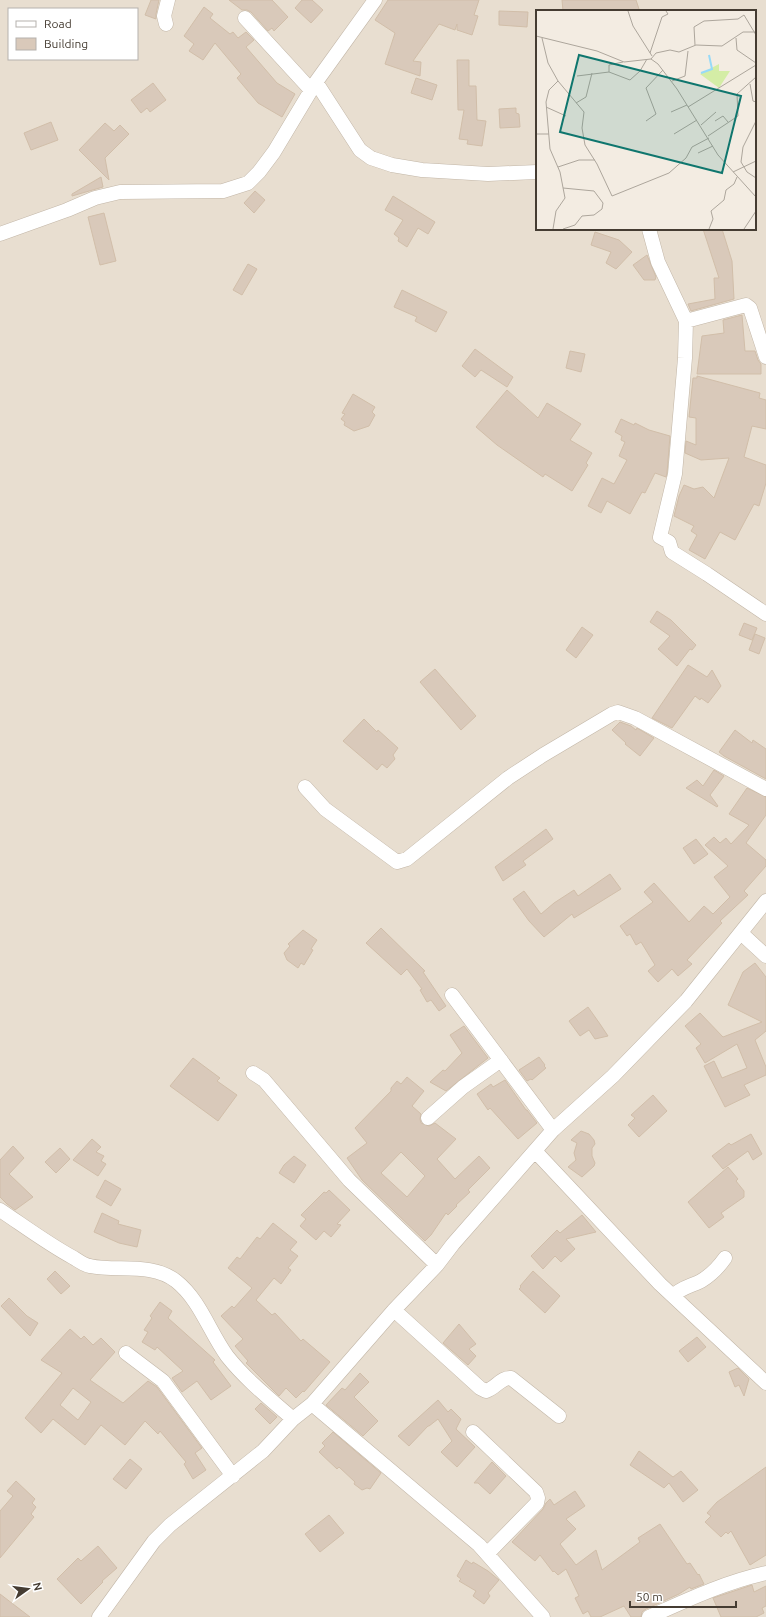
<svg xmlns="http://www.w3.org/2000/svg" width="766" height="1617" font-family="Ubuntu,sans-serif">
  <rect width="100%" height="100%" fill="#f3ece2"/>
  <!-- residential -->
  <path fill="#e8ded0" fill-rule="evenodd" d="M0,0H766V1617H0ZM9,9H137V59H9ZM537,11H755V229H537Z"/>
  <!-- building -->
  <path fill="#d9c9ba" stroke="#d1bea9" fill-rule="evenodd" d="M151,0H159L156,14V19L145,15Z
    M229,0H272L288,17L274,31L272,28L268,31L251,12L247,10H242Z
    M302,0H312L323,10L311,23L295,8Z
    M388,0H479L474,15L478,16L472,35L457,30V24L455,30L439,24L413,61L421,62L420,76L385,64L395,33L375,20Z
    M562,0H636L639,9L632,11H563Z
    M204,7L213,14L210,18L230,34L233,32L238,38L246,32L254,40L246,47L277,83L295,94L282,117L258,103L237,78L241,74L215,43L203,60L189,51L194,44L184,36Z
    M499,11L528,12L527,27L499,25Z
    M457,60H469V86H476L477,120L486,121L482,146L467,144L468,140L459,139L464,110H458Z
    M416,78L437,85L432,100L411,93Z
    M153,83L166,100L150,112L147,108L141,113L131,100Z
    M516,108V113L519,114L520,127L500,128L499,109Z
    M51,122L58,140L31,150L24,133Z
    M105,123L114,131L120,125L129,134L105,158L109,180L79,150Z
    M101,177L103,187L72,196V194Z
    M255,191L265,200L254,213L244,203Z
    M393,196L435,222L428,234L418,228L407,247L398,241L399,238L394,234L403,220L385,210Z
    M104,213L116,261L100,265L88,217Z
    M703,229H722L732,261L734,299L691,311L688,304L715,299L714,278H719Z
    M595,232L619,240L632,252L616,269L606,263L611,252L591,245Z
    M647,255L656,277L655,280H644L633,265Z
    M248,264L257,269L242,295L233,290Z
    M402,290L447,312L436,332L415,321L417,317L394,307Z
    M742,315L745,351H755L758,360L761,364V374H697L702,336L724,333L723,320Z
    M475,349L513,377L507,387L481,370L475,377L462,366Z
    M570,351L585,354L581,372L566,368Z
    M697,376L760,393L759,398L766,400V429L752,426L744,457L766,465V483L759,506L754,504L735,540L720,532L705,559L689,550L697,535L691,531L694,526L674,516L679,496L684,485L694,489L703,487L714,498L729,458L701,460L685,453L686,441L696,445V418L689,417L693,378H697Z
    M507,390L538,418L547,403L581,424L570,440L592,453L586,463L588,465L572,491L545,474L543,477L497,445L476,427Z
    M353,394L375,407L372,412L375,415L369,426L354,431L344,425L345,422L341,419L345,414L342,413Z
    M621,419L634,425L635,423L649,430L670,436L667,473L666,477L655,473L645,493L642,492L630,514L607,501L601,513L588,506L602,478L614,484L627,460L619,456L625,442L621,440L622,436L615,432Z
    M657,611L671,620L696,645L692,650L690,649L677,666L658,649L670,636L650,622Z
    M744,623L757,628L752,640L739,635Z
    M582,627L593,635L576,658L566,650Z
    M755,634L765,638L759,654L749,650Z
    M688,665L707,677L712,670L721,686L708,703L701,698L700,700L695,696L672,728L652,718Z
    M435,669L476,716L461,730L420,682Z
    M364,719L377,732L378,730L398,748L393,755L395,759L387,768L382,764L377,770L343,741Z
    M620,722L631,726L636,730L637,728L654,738L640,756L625,744L626,743L612,730Z
    M735,730L752,743L753,740L766,749V779L724,756L719,752Z
    M714,770L724,776L710,795L718,806L717,807L686,788L697,780L703,786Z
    M747,788L766,797V815L746,843L766,860V866L744,891L748,895L720,921L722,923L687,960L692,964L678,976L672,969L658,982L648,971L655,965L641,942L636,945L630,934L627,936L620,926L653,902L644,892L654,883L689,922L704,906L713,914L730,897L714,877L728,866L705,845L714,837L720,843L726,838L731,844L749,825L729,814Z
    M546,829L553,839L523,861L526,865L503,881L495,867Z
    M696,839L708,854L694,864L683,848Z
    M610,874L621,889L574,918L572,914L544,937L529,921L513,899L524,891L541,914L554,903L574,890L578,896Z
    M381,928L425,971L423,972L446,1006L439,1011L431,1000L427,1002L420,990L422,989L407,969L401,975L366,943Z
    M303,930L317,940L311,949L313,950L304,965L301,963L298,968L287,960L284,953L290,946L288,944Z
    M755,963L766,977V1031L755,1040L766,1067V1075L744,1085L750,1095L725,1107L704,1066L714,1061L722,1078L747,1068L737,1044L705,1063L696,1048L701,1044L685,1026L700,1013L723,1037L762,1022L728,1005L743,972Z
    M588,1007L600,1024L608,1036L595,1039L589,1030L580,1036L569,1021Z
    M464,1026L488,1058L446,1091L430,1082L443,1070L445,1071L462,1053L450,1035Z
    M539,1057L545,1065L544,1066L546,1068L532,1080L531,1079L527,1081L519,1070Z
    M193,1058L220,1078L217,1081L237,1095L218,1121L170,1086Z
    M407,1077L424,1091L412,1106L421,1114L420,1119L421,1123L429,1126L435,1123L456,1139L437,1159L455,1179L479,1156L490,1168L468,1190L470,1192L456,1205L457,1206L448,1215L446,1213L431,1235L425,1241L362,1180L347,1158L367,1143L355,1128L391,1091V1088L397,1081L401,1084ZM401,1152L425,1176L407,1197L381,1173Z
    M505,1080L526,1110H527L537,1123L518,1139L490,1108L488,1110L477,1094L491,1084L493,1087Z
    M653,1095L667,1111L639,1137L628,1125L635,1118L631,1115Z
    M581,1131L589,1134L594,1140L595,1144L592,1148V1156L595,1163L594,1166L582,1177L568,1167L576,1160L574,1153L577,1143L571,1140Z
    M751,1134L762,1154L753,1160L748,1151L723,1169L712,1156L729,1143L731,1145Z
    M92,1139L101,1147L96,1152L104,1156L101,1161L106,1164L98,1176L73,1160Z
    M13,1146L24,1158L9,1174L33,1197L15,1210L7,1204L0,1197V1160Z
    M60,1148L70,1159L56,1173L45,1162Z
    M294,1156L306,1165L294,1183L279,1173L284,1165Z
    M728,1167L738,1179L736,1181L744,1191V1197L721,1213L724,1217L709,1228L688,1202Z
    M105,1180L121,1189L111,1206L96,1197Z
    M329,1190L350,1210L337,1224L341,1225L331,1237L324,1231L316,1240L300,1226L306,1219L301,1215L324,1192L326,1193Z
    M102,1213L119,1221L118,1224L141,1230L137,1247L119,1243L94,1232Z
    M582,1215L596,1232L566,1239L575,1249L561,1262L555,1256L543,1269L531,1256L557,1230L560,1233Z
    M273,1223L297,1242L290,1250L298,1256L288,1268L291,1270L281,1284L274,1278L256,1300L272,1315L275,1313L301,1341L303,1339L330,1362L304,1392L303,1391L296,1398L286,1388L279,1396L246,1363L248,1361L235,1346L243,1339L221,1316L232,1306L234,1308L252,1288L228,1268L237,1257L240,1259L257,1237L260,1239Z
    M55,1271L70,1286L61,1294L47,1279Z
    M533,1271L560,1296L545,1313L519,1289L521,1287L520,1286Z
    M9,1298L27,1316L38,1323L30,1336L1,1306Z
    M160,1302L172,1311L168,1318L215,1360L213,1362L231,1386L211,1400L197,1381L182,1392L172,1378L183,1371L157,1347L155,1350L142,1342L148,1332L144,1330L152,1318L150,1316Z
    M459,1324L476,1344L469,1349L476,1356L468,1365L443,1343Z
    M70,1329L81,1339L84,1336L93,1345L101,1338L115,1352L90,1380L123,1403L148,1381L157,1387L202,1448L195,1453L206,1470L193,1479L184,1464L186,1462L160,1431L158,1434L145,1421L125,1445L101,1425L85,1445L53,1419L41,1433L25,1418L62,1373L41,1360ZM73,1388L91,1402L78,1420L60,1405Z
    M697,1337L706,1347L688,1362L679,1351Z
    M738,1368L749,1379L744,1396L739,1385L735,1387L729,1372Z
    M360,1373L369,1382L354,1397L378,1421L363,1436L326,1405L342,1388L345,1390Z
    M438,1400L448,1412L451,1409L461,1419L456,1429L475,1447L457,1467L441,1452L452,1441L438,1419L429,1426H428L409,1446L398,1436Z
    M261,1403L277,1417L270,1424L255,1409Z
    M333,1432L381,1473L370,1489L367,1488L362,1490L354,1484L355,1482L339,1467L337,1469L319,1452L325,1446L322,1443Z
    M639,1451L673,1477L681,1471L698,1490L683,1502L669,1483L664,1488L630,1465Z
    M130,1459L142,1469L126,1489L113,1479Z
    M492,1462L506,1476L490,1494L478,1483H474Z
    M766,1467V1555L750,1565L731,1531L728,1534L726,1532L721,1537L705,1522L711,1516L707,1513L717,1502Z
    M16,1481L35,1499L32,1503L36,1507L31,1514L34,1517L0,1558V1511L13,1496L7,1491Z
    M575,1491L585,1506L566,1519L576,1529L560,1544L576,1565L596,1550L602,1570L640,1542L638,1538L660,1524L687,1564L690,1563L698,1575L699,1574L704,1584L691,1589L690,1587L679,1594L646,1609L642,1612L641,1617H631L624,1606L600,1617H591L588,1611L583,1614L575,1598L579,1596L566,1569L558,1575L554,1571L553,1572L540,1555L535,1561L512,1542L543,1509L546,1503L550,1499L554,1505Z
    M329,1515L344,1533L320,1552L305,1534Z
    M98,1546L117,1568L102,1581L103,1582L81,1604L57,1579L78,1558L81,1561Z
    M466,1560L472,1564L473,1562L488,1571L499,1580L488,1593L490,1596L484,1604L473,1596L476,1591L459,1581L461,1579L457,1576Z
    M752,1585L754,1592L766,1586V1606L762,1608L764,1613L756,1617H721L713,1598Z
    M0,1594L30,1617H0Z"/>
  <g fill="none" stroke-linecap="round" stroke-linejoin="round">
    <defs>
      <path id="street" d="M245,18L311,90
        M166,24L164,16L168,0
        M316,82L360,150L371,158L392,165L422,170L488,174L537,172
        M649,229L658,262L686,321L685,358L675,474L660,537L669,542L672,552L707,574L766,614
        M0,234L67,210L95,198L120,192L223,191L248,183L259,172L274,152L316,82L375,0
        M686,321L746,305L750,308L766,357
        M305,787L325,809L397,862L407,859L508,778L543,755L612,714L618,712L635,718L766,789
        M741,933L766,956
        M452,995L553,1130
        M253,1073L264,1080L349,1180L437,1265
        M428,1118L463,1087L501,1060
        M535,1151L660,1284L766,1383
        M0,1210C24,1226 48,1244 74,1258C79,1261 84,1265 90,1266C117,1272 151,1262 176,1281C200,1300 209,1331 227,1356C246,1380 270,1399 293,1419
        M673,1296C680,1288 691,1286 701,1281C711,1275 718,1268 725,1258
        M394,1310L480,1388L486,1391C496,1388 501,1377 511,1378L559,1416
        M126,1353L163,1381L233,1476
        M312,1404L479,1545L543,1617
        M473,1432L536,1492L538,1498L537,1503L487,1554
        M99,1617L154,1541L170,1525L263,1451L293,1419L312,1404L394,1310L437,1265L453,1244L553,1130L613,1076L686,1001L766,901
        M649,1617C687,1600 725,1582 766,1573"/>
    </defs>
    <!-- street casing -->
    <use href="#street" stroke="#c2b6a7" stroke-width="15"/>
    <!-- street -->
    <use href="#street" stroke="#fff" stroke-width="14"/>
  </g>
  <!-- overview -->
  <g transform="translate(536 10)">
    <rect width="220" height="220" fill="#f3ece2"/>
    <path d="M183,54V61H194L183,78L164,64Z" fill="#d4eda6"/>
    <path fill="none" stroke="#97daf8" stroke-width="2" d="M165,63L176,59L173,45"/>
    <path fill="none" stroke="#ada69c" stroke-width="1" d="M92,1L97,16L116,46M0,26L61,41L88,52L115,49L122,54L141,79L182,145L220,187M6,28L12,53L22,71L48,102L46,118L49,135L61,154L76,186L133,163L150,148L156,137L173,128M200,28L201,40L220,53M159,35L158,17L168,11L202,9L208,5L220,25M114,43L126,7L132,4L130,1M115,49L120,43L134,40L143,42L160,35L186,36L207,22H220M73,62V55L87,52M41,66L73,62L94,70L104,61L111,49M136,71L149,66L152,41M214,74L217,91L220,92M40,93L50,87L56,63M10,97L30,106M152,97L220,55M135,102L151,95M110,111L120,104L110,78L127,60M179,111L187,106L192,112M220,111L207,137L205,152L211,162L220,168M165,115L180,102M0,124H13M138,124L161,110M172,126L202,106L201,84L220,67M162,143L177,136M22,157L43,150H59M197,162L220,151M27,178L58,181L67,193L66,199L58,205L46,206L39,215L27,219M17,219L20,201L29,188L24,162L14,139L10,92L13,80L22,71M173,219L177,209L175,201L188,190L190,180L198,174L201,167M208,219L220,201"/>
    <path fill="#0f766e" fill-opacity="0.15" stroke="#0f766e" stroke-width="2" d="M43,45L205,86L186,163L24,122Z"/>
    <rect width="220" height="220" fill="none" stroke="#453c32" stroke-width="2"/>
  </g>
  <!-- legend -->
  <rect x="8" y="8" width="130" height="52" fill="#ffffff" stroke="#b5b1ad"/>
  <rect x="16" y="21" width="20" height="6" fill="#ffffff" stroke="#b5b1ad"/>
  <text x="44" y="28" font-size="12" fill="#453c32">Road</text>
  <rect x="16" y="38" width="20" height="12" fill="#d9c9ba" stroke="#b5b1ad"/>
  <text x="44" y="48" font-size="12" fill="#453c32">Building</text>
  <!-- north arrow -->
  <g transform="translate(28 1589) rotate(76)" stroke="#ffffff" stroke-width="3" paint-order="stroke">
  <path d="M0-3L7 15L0 10L-7 15Z" fill="#453c32"/>
  <text y="-6" font-size="11" font-weight="bold" text-anchor="middle" fill="#453c32">N</text>
  </g>
  <!-- scale -->
  <path d="M630 1601v6h106v-6" fill="none" stroke="#453c32" stroke-width="2"/>
  <text x="636" y="1601" font-size="12" fill="#453c32" stroke="#ffffff" stroke-width="3" paint-order="stroke">50 m</text>
</svg>
